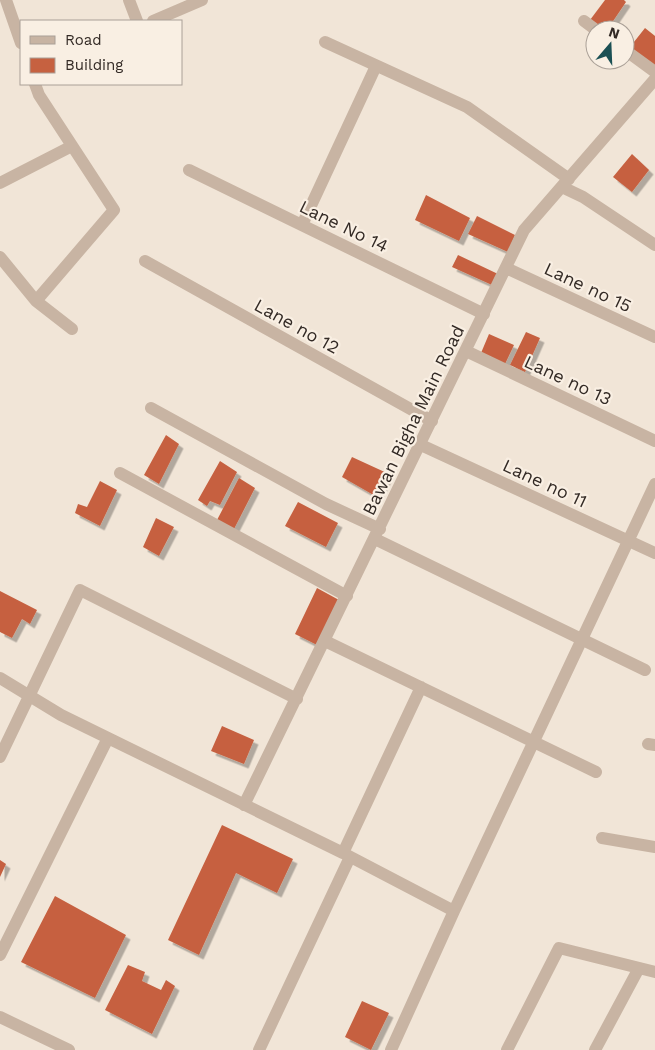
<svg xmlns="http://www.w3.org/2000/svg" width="655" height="1050" font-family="'Work Sans',sans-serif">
  <defs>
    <filter id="shadow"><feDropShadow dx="4.5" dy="4.5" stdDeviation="0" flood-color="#0004"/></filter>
  </defs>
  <rect width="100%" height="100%" fill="#f1e5d7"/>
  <!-- building -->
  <path fill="#c66140" filter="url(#shadow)" d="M605,0H624L626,2L607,30H604L590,20Z
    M645,28L655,36V67L630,47Z
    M632,154L649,170L632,192L613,177Z
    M426,195L470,218L459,241L415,220Z
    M477,216L515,235L508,252L468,234Z
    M458,255L498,274L492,285L452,267Z
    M526,332L540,338L525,372L510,365Z
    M489,334L514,345L505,364L481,353Z
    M166,435L179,444L159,484L144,475Z
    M352,457L389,474L377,497L342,477Z
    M220,461L237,472L220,505L210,501L207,506L198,500Z
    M239,478L255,488L234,529L217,520Z
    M100,481L117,490L100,526L75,513L78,504L87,507Z
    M298,502L338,523L326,547L285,526Z
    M156,518L174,527L159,556L143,547Z
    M317,588L339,600L317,645L295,634Z
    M0,591L37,610L30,624L22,619L12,638L0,632Z
    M222,726L254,740L244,764L211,751Z
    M222,825L293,859L277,893L236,873L199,955L168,940Z
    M0,860L6,864L0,877Z
    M55,896L126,935L95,998L21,962Z
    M128,965L145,972L142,981L161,990L166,980L175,986L152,1034L105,1010Z
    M362,1001L389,1013L371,1050L345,1037Z"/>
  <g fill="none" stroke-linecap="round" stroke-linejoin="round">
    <!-- minor -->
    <path stroke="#c8b4a3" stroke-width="12" d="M6,0L21,43
      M129,0L137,21
      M153,21L202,0
      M584,21L596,30
      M325,42L467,107L569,179
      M625,50L655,72
      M35,84L39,95L114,210L36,301
      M189,170L484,314
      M0,183L72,146
      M562,187L583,197L655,245
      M302,225L376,66
      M0,257L36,301L72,329
      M145,261L432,421
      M506,268L655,337
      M466,351L655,441
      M151,408L326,504L380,529
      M421,445L655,553
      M120,473L347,596
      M375,539L645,670
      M325,641L596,772
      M0,678L61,715L343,853L454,911
      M648,744L655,745
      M0,757L80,590L297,699
      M244,805L524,230L655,79
      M602,838L655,847
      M343,853L421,687
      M0,955L108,738
      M0,1017L69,1050
      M259,1050L350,857
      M391,1050L454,911L655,484
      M507,1050L559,948L655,972
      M595,1050L639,968"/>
  </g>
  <g text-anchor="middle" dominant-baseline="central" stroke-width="4.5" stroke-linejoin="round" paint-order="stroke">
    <!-- street labels -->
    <g font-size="18" fill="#332a25" stroke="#f9efe3">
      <text transform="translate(344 226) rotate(26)">Lane No 14</text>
      <text transform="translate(588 287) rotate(25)">Lane no 15</text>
      <text transform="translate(297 326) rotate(29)">Lane no 12</text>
      <text transform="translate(568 380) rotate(25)">Lane no 13</text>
      <text transform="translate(413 420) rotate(-64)">Bawan Bigha Main Road</text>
      <text transform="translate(545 483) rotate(25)">Lane no 11</text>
    </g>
  </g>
  <!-- legend -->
  <rect x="20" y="20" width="162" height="65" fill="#f9efe3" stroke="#aaa097"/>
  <rect x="30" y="36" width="25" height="8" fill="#c8b4a3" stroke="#aaa097"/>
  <text x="65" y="45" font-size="15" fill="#332a25">Road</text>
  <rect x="30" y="58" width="25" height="15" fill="#c66140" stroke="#aaa097"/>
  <text x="65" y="70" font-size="15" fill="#332a25">Building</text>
  <!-- north arrow -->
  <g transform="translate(610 45) rotate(19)"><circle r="24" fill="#f9efe3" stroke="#aaa097"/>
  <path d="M0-4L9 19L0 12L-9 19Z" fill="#1b5054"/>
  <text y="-8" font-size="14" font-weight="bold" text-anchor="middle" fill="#332a25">N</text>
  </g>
</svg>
